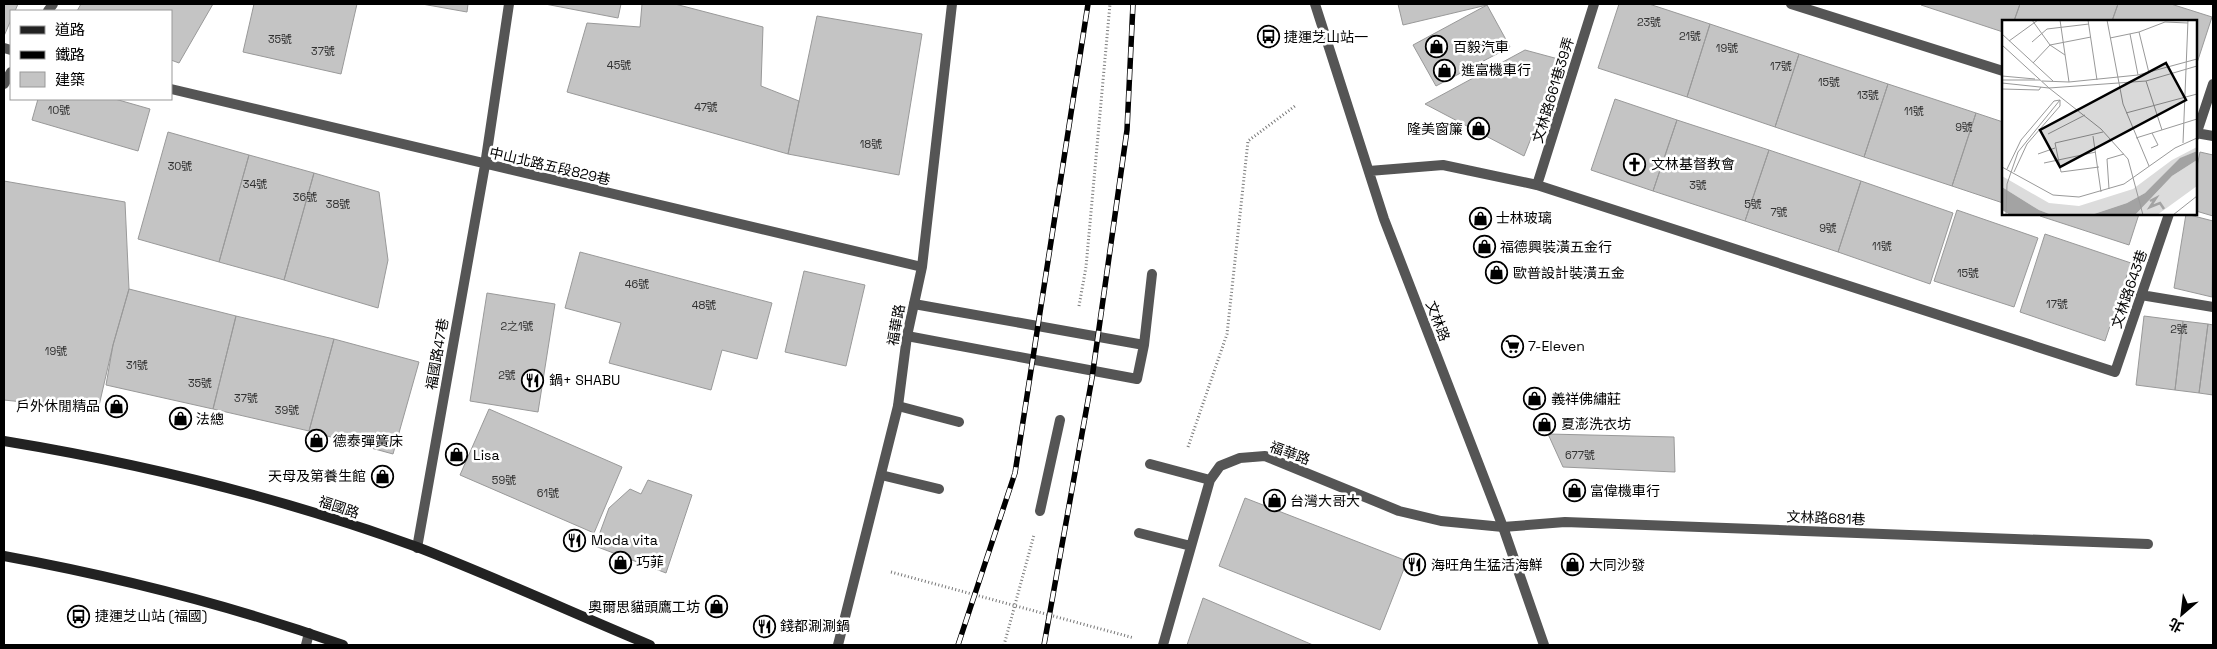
<svg xmlns="http://www.w3.org/2000/svg" width="2217" height="649" font-family="'Space Grotesk','Noto Sans TC',sans-serif">
  <rect width="100%" height="100%" fill="#fff"/>
  <!-- building -->
  <path fill="#c4c4c4" stroke="#999" d="M4,4H18L15,11H11V20L4,36Z
    M81,4H213L179,63L171,60V11H77Z
    M254,4H357L341,74L243,52Z
    M422,4H468L467,12Z
    M545,4H621L618,18Z
    M642,4H675L763,27L761,86L799,101L788,154L567,92L587,23L640,27Z
    M1398,4H1487V5L1403,25Z
    M1619,4H1649L1710,24L1687,97L1598,68Z
    M1922,4H2020L2014,21H2003V32L1921,5Z
    M2020,4H2118L2112,21H2014Z
    M2118,4H2171L2212,17L2196,66V21H2112Z
    M1487,5L1510,47L1436,86L1413,45Z
    M817,16L922,34L899,175L788,154Z
    M1710,24L1799,54L1775,127L1687,97Z
    M1525,50L1562,60L1524,156L1425,104Z
    M1799,54L1888,84L1864,157L1775,127Z
    M1888,84L1976,113L1952,186L1864,157Z
    M38,99H115L150,109L138,151L32,120Z
    M1615,99L1677,120L1653,191L1591,170Z
    M1976,113L2003,122V203L1952,186Z
    M1677,120L1769,150L1745,221L1653,191Z
    M168,132L249,155L219,262L138,239Z
    M1769,150L1861,181L1838,252L1745,221Z
    M2200,152L2213,155V216L2196,211V171Z
    M249,155L314,173L284,280L219,262Z
    M314,173L379,192L388,260L378,308L284,280Z
    M4,181L125,202L129,289L113,345L98,410L4,400Z
    M1861,181L1953,213L1930,284L1838,252Z
    M1957,210L2038,238L2014,307L1934,281Z
    M2041,214H2139L2129,245L2040,216Z
    M2186,214L2213,221L2212,297L2174,288Z
    M2045,234L2131,263L2105,341L2020,312Z
    M580,252L772,303L757,359L722,350L711,390L609,363L621,323L565,308Z
    M804,271L865,285L846,366L785,352Z
    M129,289L236,316L213,409L106,385L113,345Z
    M487,293L555,304L538,412L470,401Z
    M236,316L334,339L309,431L213,409Z
    M2144,316L2183,321L2175,390L2136,385Z
    M2183,321L2208,324L2199,393L2175,390Z
    M2208,324L2213,325V395L2199,393Z
    M334,339L419,362L393,454L309,431Z
    M489,409L622,467L594,533L460,475Z
    M1548,434L1674,437L1675,472L1563,467Z
    M648,480L692,495L666,573L595,546L609,508L630,489L641,494Z
    M1245,498L1407,561L1380,630L1219,566Z
    M1203,598L1313,645H1187Z"/>
  <g fill="none" stroke-linecap="round" stroke-linejoin="round">
    <!-- path -->
    <path stroke="#777" stroke-width="3" stroke-dasharray="1 2.5" stroke-linecap="butt" d="M1079,306L1086,267L1110,4
      M1188,447L1227,334L1248,141L1295,106
      M891,572L1134,638
      M1004,645L1034,535"/>
    <!-- service -->
    <path stroke="#555" stroke-width="10" d="M914,304L1144,345
      M907,336L1137,379L1144,345L1152,274
      M898,406L959,422
      M1150,464L1210,480
      M881,475L939,489
      M1040,511L1060,420
      M1139,533L1191,546
      M1163,645L1210,480L1220,466L1240,458L1265,456L1399,511L1441,521L1503,527"/>
    <!-- minor -->
    <path stroke="#555" stroke-width="10" d="M1315,4L1384,219L1503,527L1544,645
      M1791,4L2003,71
      M48,11L53,4
      M4,48L11,50
      M4,84L11,72
      M171,89L922,267
      M2196,133L2213,136
      M2196,135L2213,84
      M1369,171L1443,165L1537,185L2115,372L2169,214
      M1537,185L1594,4
      M2141,295L2213,307
      M1503,527L1565,522L2148,544
      M417,548L485,165L509,4
      M306,645L309,633
      M838,645L898,406L907,336L922,267L952,4"/>
    <!-- secondary -->
    <path stroke="#222" stroke-width="10" d="M4,441C144,464 283,498 417,547C495,577 573,613 650,645
      M4,556C118,577 233,606 343,645"/>
    <defs>
      <path id="rail" d="M958,645L1015,473L1088,4
        M1044,645L1092,378L1127,130L1133,4"/>
    </defs>
    <!-- rail casing -->
    <use href="#rail" stroke="#000" stroke-width="5.5"/>
    <!-- rail -->
    <use href="#rail" stroke="#fff" stroke-width="4" stroke-dasharray="11" stroke-linecap="butt"/>
  </g>
  <!-- icons -->
  <defs>
    <symbol id="bus-ring" viewBox="-11 -11 22 22"><circle r="9.5" fill="#fff" stroke="#000" stroke-width="1.5"/><path d="M-5-6H5V4H4V6H2V4H-2V6H-4V4H-5ZM-3.5-4V0h7V-4ZM-3.5 1.2v1.5H-2V1.2ZM2 1.2v1.5H3.5V1.2Z" fill="#000"/></symbol>
    <symbol id="shop-ring" viewBox="-11 -11 22 22"><circle r="9.5" fill="#fff" stroke="#000" stroke-width="1.5"/><path d="M-5-2.5h2.3a2.7 3.5 0 0 1 5.4 0H5L5.5 6h-11ZM-1.5-2.5h3a1.5 2.3 0 0 0-3 0Z" fill="#000"/></symbol>
    <symbol id="church-ring" viewBox="-11 -11 22 22"><circle r="9.5" fill="#fff" stroke="#000" stroke-width="1.5"/><path d="M-1.2-6h2.4v3.5h3.3v2.4h-3.3V6h-2.4V-.1h-3.3v-2.4h3.3Z" fill="#000"/></symbol>
    <symbol id="supermarket-ring" viewBox="-11 -11 22 22"><circle r="9.5" fill="#fff" stroke="#000" stroke-width="1.5"/><path d="M-6-5.5h2.5l.6 2H6L4.5 2H-2.5L-4.4-4H-6ZM-1.5 3.2a1.3 1.3 0 1 0 .1 0ZM3 3.2a1.3 1.3 0 1 0 .1 0Z" fill="#000"/></symbol>
    <symbol id="restaurant-ring" viewBox="-11 -11 22 22"><circle r="9.5" fill="#fff" stroke="#000" stroke-width="1.5"/><path d="M-5-6h1v4h1v-4h1v4h1v-4h1v5L-1.5 .5V6h-2V.5L-5-1ZM5-6V6H3V1.5H1.5Q1.5-4 5-6Z" fill="#000"/></symbol>
  </defs>
  <g fill-rule="evenodd">
    <use href="#bus-ring" x="1256" y="24" width="25" height="25"/>
    <use href="#shop-ring" x="1424" y="34" width="25" height="25"/>
    <use href="#shop-ring" x="1432" y="58" width="25" height="25"/>
    <use href="#shop-ring" x="1466" y="116" width="25" height="25"/>
    <use href="#church-ring" x="1622" y="152" width="25" height="25"/>
    <use href="#shop-ring" x="1468" y="206" width="25" height="25"/>
    <use href="#shop-ring" x="1472" y="234" width="25" height="25"/>
    <use href="#shop-ring" x="1484" y="260" width="25" height="25"/>
    <use href="#supermarket-ring" x="1500" y="334" width="25" height="25"/>
    <use href="#restaurant-ring" x="520" y="368" width="25" height="25"/>
    <use href="#shop-ring" x="1522" y="386" width="25" height="25"/>
    <use href="#shop-ring" x="104" y="394" width="25" height="25"/>
    <use href="#shop-ring" x="168" y="406" width="25" height="25"/>
    <use href="#shop-ring" x="1532" y="412" width="25" height="25"/>
    <use href="#shop-ring" x="304" y="428" width="25" height="25"/>
    <use href="#shop-ring" x="444" y="442" width="25" height="25"/>
    <use href="#shop-ring" x="370" y="464" width="25" height="25"/>
    <use href="#shop-ring" x="1562" y="478" width="25" height="25"/>
    <use href="#shop-ring" x="1262" y="488" width="25" height="25"/>
    <use href="#restaurant-ring" x="562" y="528" width="25" height="25"/>
    <use href="#shop-ring" x="608" y="550" width="25" height="25"/>
    <use href="#restaurant-ring" x="1402" y="552" width="25" height="25"/>
    <use href="#shop-ring" x="1560" y="552" width="25" height="25"/>
    <use href="#shop-ring" x="704" y="594" width="25" height="25"/>
    <use href="#bus-ring" x="66" y="604" width="25" height="25"/>
    <use href="#restaurant-ring" x="752" y="614" width="25" height="25"/>
  </g>
  <g text-anchor="middle" dominant-baseline="central" stroke-width="5" stroke-linejoin="round" paint-order="stroke">
    <!-- number labels -->
    <g font-size="11" fill="#313131">
      <text x="1649" y="22">23號</text>
      <text x="1690" y="36">21號</text>
      <text x="280" y="39">35號</text>
      <text x="1727" y="48">19號</text>
      <text x="323" y="51">37號</text>
      <text x="619" y="65">45號</text>
      <text x="1781" y="66">17號</text>
      <text x="1829" y="82">15號</text>
      <text x="1868" y="95">13號</text>
      <text x="706" y="107">47號</text>
      <text x="59" y="110">10號</text>
      <text x="1914" y="111">11號</text>
      <text x="1964" y="127">9號</text>
      <text x="871" y="144">18號</text>
      <text x="180" y="166">30號</text>
      <text x="255" y="184">34號</text>
      <text x="1698" y="185">3號</text>
      <text x="305" y="197">36號</text>
      <text x="338" y="204">38號</text>
      <text x="1753" y="204">5號</text>
      <text x="1779" y="212">7號</text>
      <text x="1828" y="228">9號</text>
      <text x="1882" y="246">11號</text>
      <text x="1968" y="273">15號</text>
      <text x="637" y="284">46號</text>
      <text x="2057" y="304">17號</text>
      <text x="704" y="305">48號</text>
      <text x="517" y="326">2之1號</text>
      <text x="2179" y="329">2號</text>
      <text x="56" y="351">19號</text>
      <text x="137" y="365">31號</text>
      <text x="507" y="375">2號</text>
      <text x="200" y="383">35號</text>
      <text x="246" y="398">37號</text>
      <text x="287" y="410">39號</text>
      <text x="1580" y="455">677號</text>
      <text x="504" y="480">59號</text>
      <text x="548" y="493">61號</text>
    </g>
    <!-- poi labels -->
    <g font-size="14" fill="#000" stroke="#fff" text-anchor="start">
      <text x="1284" y="37">捷運芝山站一</text>
      <text x="1453" y="47">百毅汽車</text>
      <text x="1461" y="70">進富機車行</text>
      <text x="1463" y="129" text-anchor="end">隆美窗簾</text>
      <text x="1651" y="164">文林基督教會</text>
      <text x="1496" y="218">士林玻璃</text>
      <text x="1500" y="247">福德興裝潢五金行</text>
      <text x="1513" y="273">歐普設計裝潢五金</text>
      <text x="1528" y="346">7-Eleven</text>
      <text x="549" y="380">鍋+ SHABU</text>
      <text x="1551" y="399">義祥佛繡莊</text>
      <text x="100" y="406" text-anchor="end">戶外休閒精品</text>
      <text x="196" y="419">法總</text>
      <text x="1561" y="424">夏澎洗衣坊</text>
      <text x="333" y="441">德泰彈簧床</text>
      <text x="473" y="455">Lisa</text>
      <text x="366" y="476" text-anchor="end">天母及第養生館</text>
      <text x="1590" y="491">富偉機車行</text>
      <text x="1290" y="501">台灣大哥大</text>
      <text x="591" y="540">Moda vita</text>
      <text x="636" y="562">巧菲</text>
      <text x="1431" y="565">海旺角生猛活海鮮</text>
      <text x="1589" y="565">大同沙發</text>
      <text x="700" y="607" text-anchor="end">奧爾思貓頭鷹工坊</text>
      <text x="95" y="616">捷運芝山站 (福國)</text>
      <text x="780" y="626">錢都涮涮鍋</text>
    </g>
    <!-- street labels -->
    <g font-size="14" fill="#000" stroke="#fff">
      <text transform="translate(1553 90) rotate(-73)">文林路661巷39弄</text>
      <text transform="translate(550 166) rotate(13)">中山北路五段829巷</text>
      <text transform="translate(2129 289) rotate(-71)">文林路643巷</text>
      <text transform="translate(1438 321) rotate(69)">文林路</text>
      <text transform="translate(896 325) rotate(-80)">福華路</text>
      <text transform="translate(437 354) rotate(-80)">福國路47巷</text>
      <text transform="translate(1290 453) rotate(20)">福華路</text>
      <text transform="translate(339 507) rotate(18)">福國路</text>
      <text transform="translate(1826 518) rotate(2)">文林路681巷</text>
    </g>
  </g>
  <!-- overview -->
  <g transform="translate(2002 20)">
    <rect width="195" height="195" fill="#fff"/>
    <path d="M195,127V131L179,138L143,173L125,183L89,195H50L37,190L0,167V156L47,183L77,186L131,169L170,140ZM195,140V166L155,195H133L170,156Z" fill="#dcdcdc"/>
    <path d="M195,131V140L170,156L133,195H89L125,183L143,173L178,138ZM0,167L37,190L50,195H8L0,190Z" fill="#a3a3a3"/>
    <path fill="none" stroke="#a3a3a3" stroke-width="2.5" d="M148,181L154,178L148,187L158,183L162,189"/>
    <path fill="none" stroke="#999" stroke-width="1" d="M30,0L48,25L63,35M58,0L67,62M86,0L95,60M105,0L121,84L147,146M137,12L147,53M0,14L51,61M128,14L136,55M108,18L137,12L163,2L186,3M7,21L36,0M30,22L45,9L87,4M0,25L47,68L144,61L195,46M48,25L89,17M31,43L48,25M0,56L33,59M0,60H38M40,61L67,62L136,55L195,39M144,61L160,110M0,63L47,68L99,109L126,139L141,195M0,69L37,70L39,67M124,93L195,74M46,114L83,95M91,116L99,172M134,118L195,99M181,123L186,0M149,128L156,125L150,113M36,134L53,128M42,143L94,132M0,147L51,175L77,177L122,164L173,128L195,118M97,147L59,152L53,123L101,112M5,149L19,120L52,81L58,80V86L25,124L12,152M107,169L105,139L122,134M4,195L5,164L16,132L58,80M171,195L195,176"/>
    <path fill="#000" fill-opacity="0.15" stroke="#000" stroke-width="2.5" d="M164,43L184,80L58,147L38,110Z"/>
    <rect width="195" height="195" fill="none" stroke="#000" stroke-width="2.5"/>
  </g>
  <!-- border -->
  <rect width="2217" height="649" fill="none" stroke="#000000" stroke-width="10"/>
  <!-- legend -->
  <rect x="10" y="10" width="162" height="90" fill="#ffffff" stroke="#999999"/>
  <rect x="20" y="26" width="25" height="8" fill="#222222" stroke="#999999"/>
  <text x="55" y="35" font-size="15" fill="#000000">道路</text>
  <rect x="20" y="51" width="25" height="8" fill="#000000" stroke="#999999"/>
  <text x="55" y="60" font-size="15" fill="#000000">鐵路</text>
  <rect x="20" y="72" width="25" height="15" fill="#c4c4c4" stroke="#999999"/>
  <text x="55" y="85" font-size="15" fill="#000000">建築</text>
  <!-- north arrow -->
  <g transform="translate(2182 614) rotate(208)" stroke="#ffffff" stroke-width="4" paint-order="stroke">
  <path d="M0-4L9 19L0 12L-9 19Z" fill="#000000"/>
  <text y="-8" font-size="14" font-weight="bold" text-anchor="middle" fill="#000000">北</text>
  </g>
</svg>
